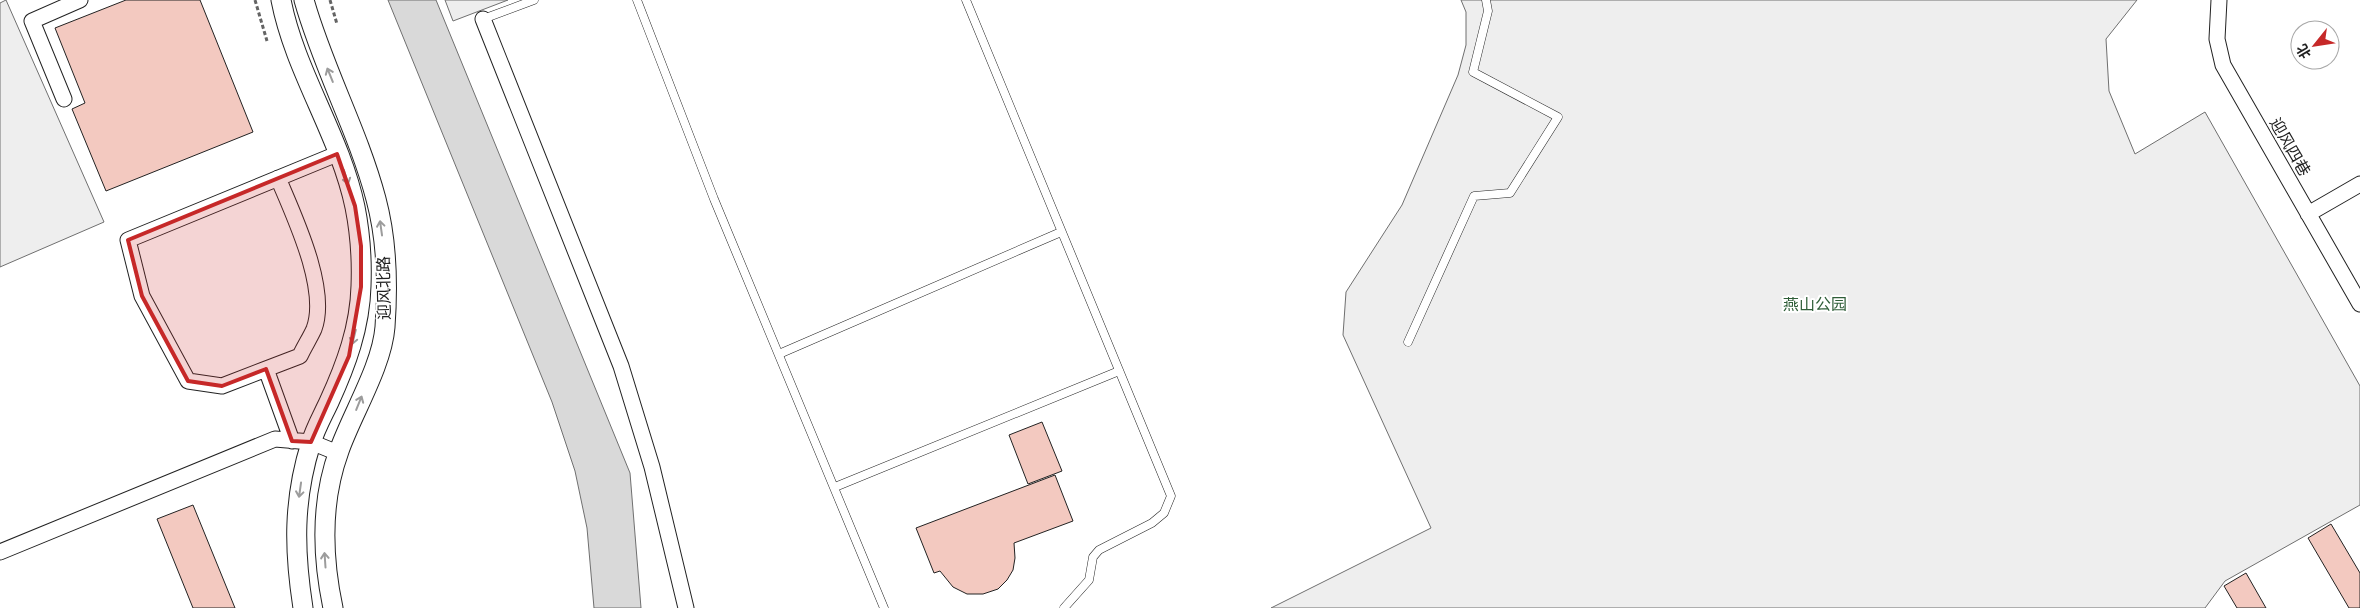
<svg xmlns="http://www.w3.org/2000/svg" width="2360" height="608" font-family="'Work Sans','Noto Sans SC',sans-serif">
  <rect width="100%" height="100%" fill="#fff"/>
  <!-- green -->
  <path fill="#eee" stroke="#6f6f6f" d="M6,0L104,222L0,267V3Z
    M445,0H508L453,21Z
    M1461,0H2137L2106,39L2109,91L2135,154L2205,112L2360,386V505L2225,581L2205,608H1271L1431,528L1343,335L1346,292L1402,205L1458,75L1466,45V12Z"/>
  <!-- water -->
  <path fill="#d9d9d9" stroke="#6f6f6f" d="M388,0H436L630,473L641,608H594L587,528L575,471L552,402Z"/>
  <!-- building -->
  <path fill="#f3c9c0" stroke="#222" d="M126,0H200L253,132L106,191L72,109L85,103L55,28Z
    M1042,422L1062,471L1028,484L1009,435Z
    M1055,475L1073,521L1014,543L1015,558L1013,570L1007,580L998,589L983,594H967L953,587L940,571L934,573L916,528Z
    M193,505L235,608H193L157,519Z
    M2331,524L2360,573V608H2349L2308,538Z
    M2246,573L2266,608H2237L2224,586Z"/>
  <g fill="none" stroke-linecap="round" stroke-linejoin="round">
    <defs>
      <path id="service" d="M637,0L714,199L884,608
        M966,0L1171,496L1164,513L1152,523L1099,550L1093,557L1089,580L1064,608
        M483,19L534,0
        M1408,342L1474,196L1510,193L1558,117L1473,72L1488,11L1486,0
        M779,354L1061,232
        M835,487L1119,371"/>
      <path id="minor" d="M2219,0L2217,39L2223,65L2360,304
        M483,19L621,366L652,467L686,608
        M64,99L32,21L80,0
        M2308,214L2360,184
        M266,369L300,356C304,347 310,338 314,329C329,289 294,216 278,178
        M292,441L266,369L222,386L188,381L142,296L128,240L337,154
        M0,552L275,439L311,442L338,453"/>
      <path id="tertiary" d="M281,0C295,72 340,135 355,207C360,232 362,260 361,286C360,327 346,365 329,402C323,415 315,429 311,443C293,500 294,550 303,608
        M304,0C323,68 358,131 376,199C387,240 388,286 385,327C382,366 352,414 339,451C320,503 322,556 333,608"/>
    </defs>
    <!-- service casing -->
    <use href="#service" stroke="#222" stroke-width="9"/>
    <!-- minor casing -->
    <use href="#minor" stroke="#222" stroke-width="17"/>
    <!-- tertiary casing -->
    <use href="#tertiary" stroke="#222" stroke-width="21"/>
    <!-- path -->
    <path stroke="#646464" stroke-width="3" stroke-dasharray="4 2.5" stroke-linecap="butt" d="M255,0L267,41
      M330,0L337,24"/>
    <!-- service -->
    <use href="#service" stroke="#fff" stroke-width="8"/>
    <!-- minor -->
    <use href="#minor" stroke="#fff" stroke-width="15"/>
    <!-- tertiary -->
    <use href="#tertiary" stroke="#fff" stroke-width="19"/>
  </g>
  <!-- one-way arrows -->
  <defs><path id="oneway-shaft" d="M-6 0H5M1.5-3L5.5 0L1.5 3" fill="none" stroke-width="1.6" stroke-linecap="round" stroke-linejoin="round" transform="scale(1.25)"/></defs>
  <g stroke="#9c9c9c">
    <use href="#oneway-shaft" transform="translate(330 75) rotate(-112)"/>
    <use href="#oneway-shaft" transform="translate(346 177) rotate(73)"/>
    <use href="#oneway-shaft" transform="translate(381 228) rotate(-98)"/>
    <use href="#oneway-shaft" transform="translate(354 337) rotate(104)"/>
    <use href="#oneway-shaft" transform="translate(359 403) rotate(-68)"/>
    <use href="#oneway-shaft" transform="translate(300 490) rotate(98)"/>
    <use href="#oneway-shaft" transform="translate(325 560) rotate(-94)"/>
  </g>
  <!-- marked area -->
  <path fill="#c62828" fill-opacity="0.2" stroke="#c62828" stroke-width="4" stroke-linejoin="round" d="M337,154L355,206L361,246V287L349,356L311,442L292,441L266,369L222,386L188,381L142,296L128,240Z"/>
  <g text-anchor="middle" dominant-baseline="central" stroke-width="4" stroke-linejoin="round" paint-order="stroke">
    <!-- street labels -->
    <g font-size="16" fill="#222" stroke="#fff">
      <text transform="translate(2290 147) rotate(60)">迎风四巷</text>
      <text transform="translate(384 288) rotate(-91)">迎风北路</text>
    </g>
    <!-- park labels -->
    <g font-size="16" fill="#2f5e38" stroke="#fff">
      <text x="1815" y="304">燕山公园</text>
    </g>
  </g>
  <!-- north arrow -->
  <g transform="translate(2315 45) rotate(240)"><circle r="24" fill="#ffffff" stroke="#a7a7a7"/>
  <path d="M0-4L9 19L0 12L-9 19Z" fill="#c62828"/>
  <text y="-8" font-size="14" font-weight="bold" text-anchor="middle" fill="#222222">北</text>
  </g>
</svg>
